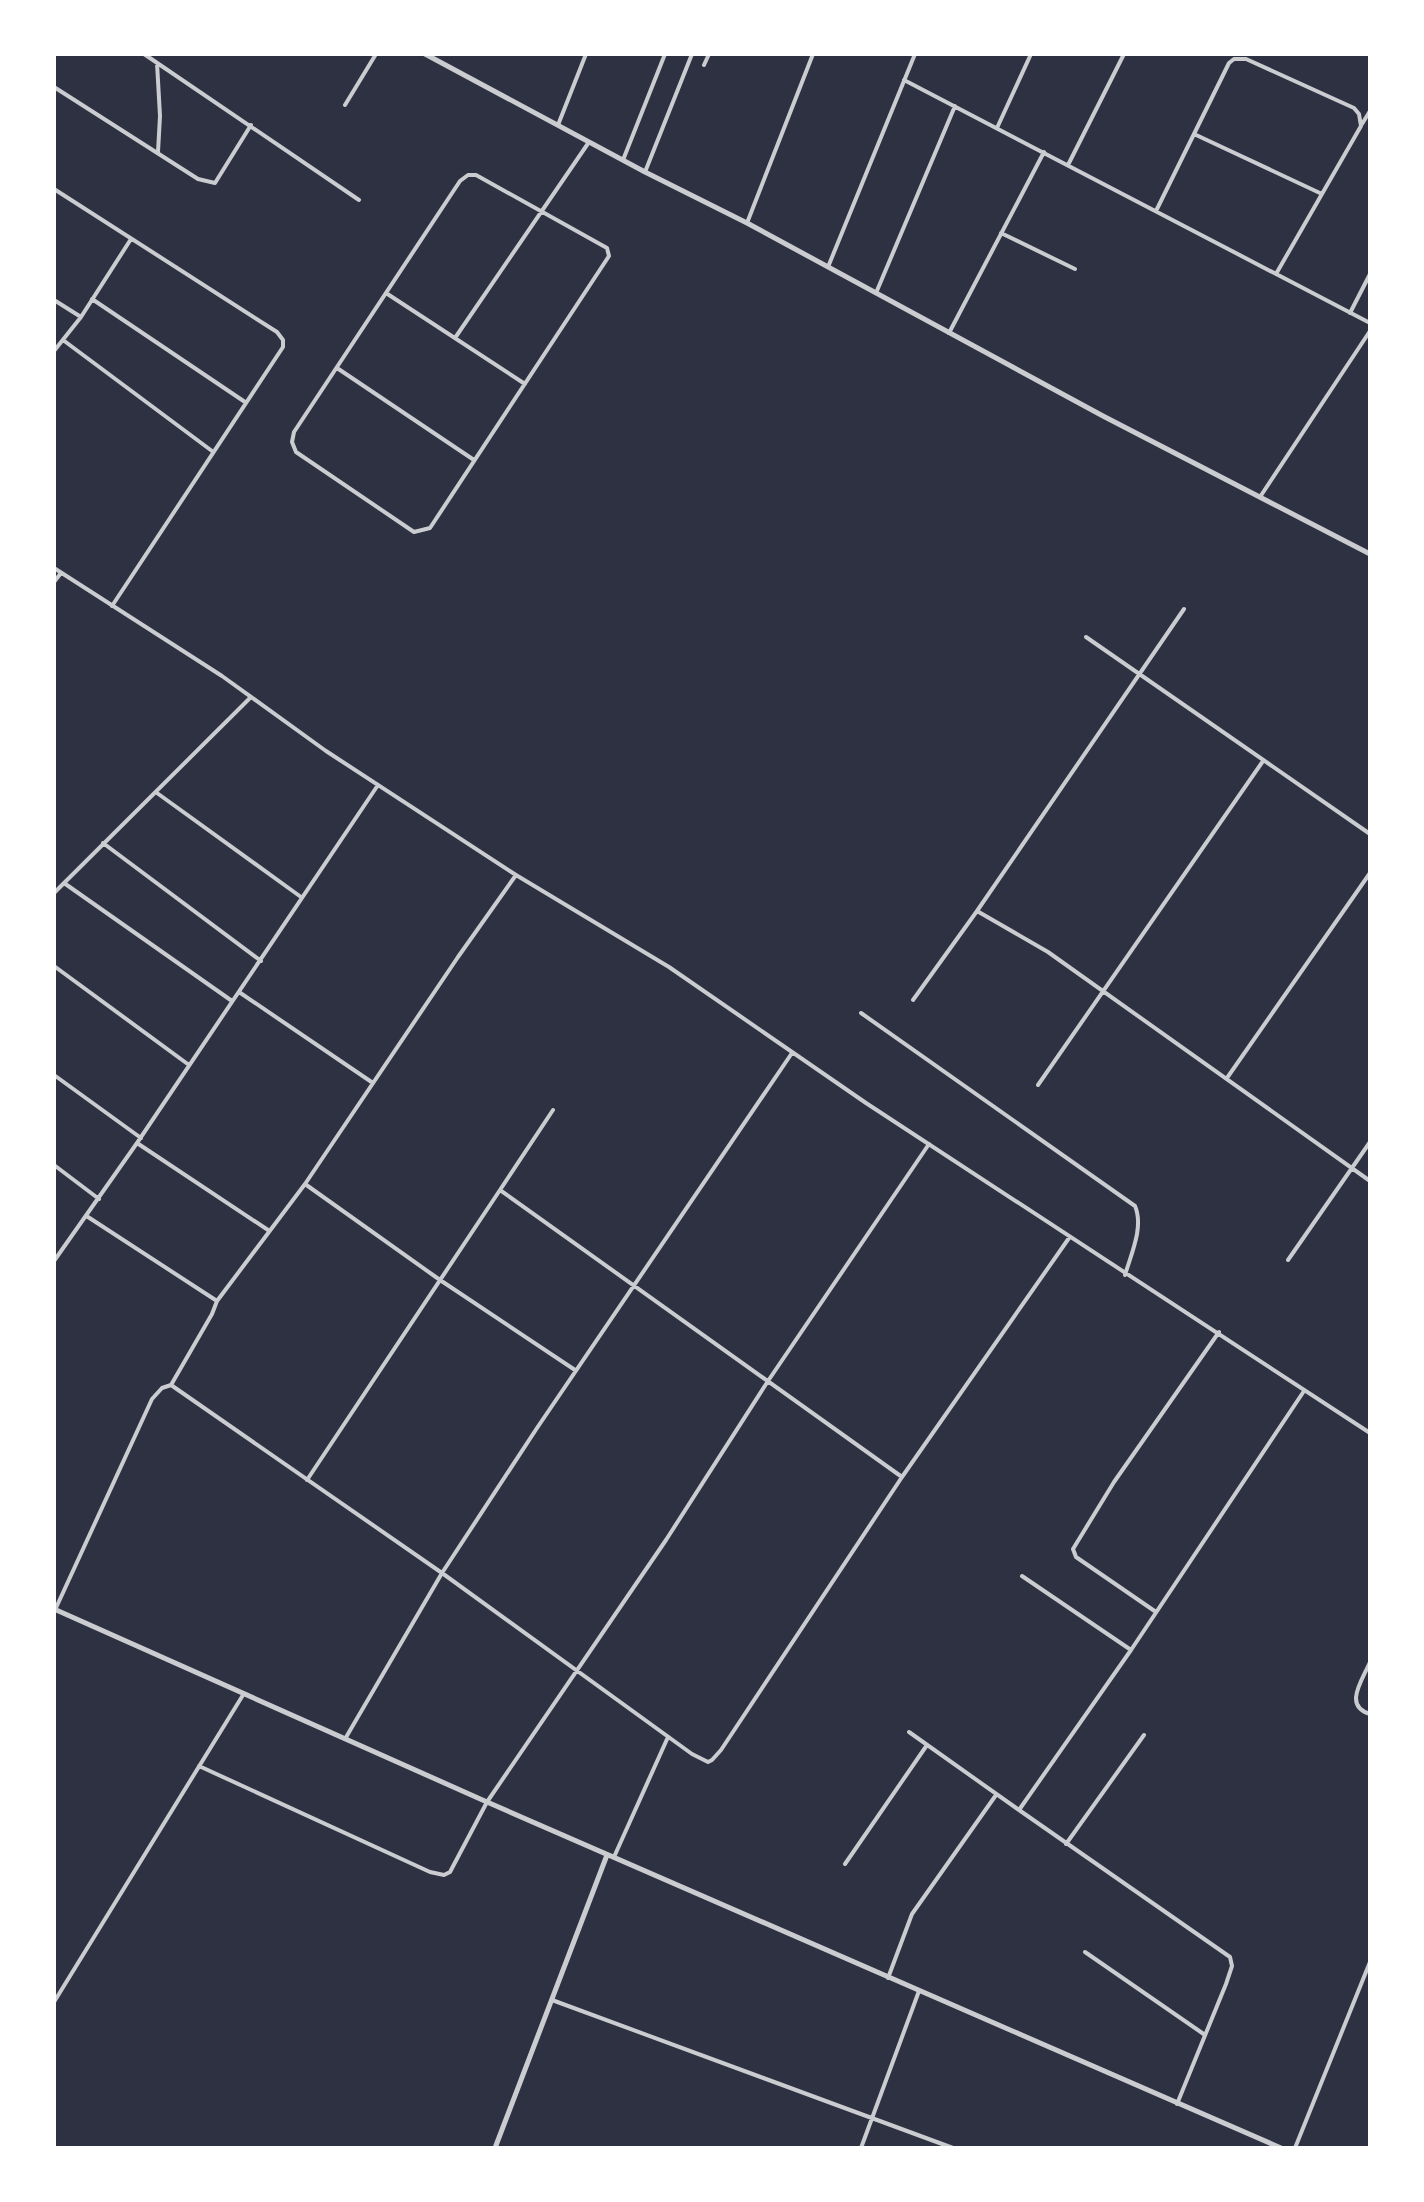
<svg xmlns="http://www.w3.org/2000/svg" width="1424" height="2202" font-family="Rubik,sans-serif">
  <rect width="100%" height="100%" fill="#2d3142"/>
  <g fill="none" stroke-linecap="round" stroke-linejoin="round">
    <!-- minor -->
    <path stroke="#caccd0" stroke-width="4" d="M144,54L359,200
      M157,63L160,116L158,152
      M704,65L709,54
      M904,80L1370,323
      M54,87L198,179L215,183L251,125
      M345,105L376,54
      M1362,124L1370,111
      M558,125L586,54
      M997,128L1031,54
      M1194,134L1322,194
      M623,160L665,54
      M1068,165L1124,54
      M645,172L692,54
      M468,175H476L607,248L609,256L430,528L414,532L296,452L292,442L294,432L460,181Z
      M54,189L277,332L283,340V347L112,606
      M1156,211L1229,63L1234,59H1246L1354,108L1359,114L1361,126L1276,274
      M747,223L813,54
      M1001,233L1075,269
      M828,267L915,54
      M386,293L525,384
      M876,293L955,106
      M92,299L245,402
      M54,300L81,317
      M1350,313L1370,274
      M949,333L1044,152
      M455,338L589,142
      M63,340L212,451
      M54,351L81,317L131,239
      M337,368L474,460
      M1260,497L1370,331
      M54,568L222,676L326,751L516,875L669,967L866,1103L1370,1433
      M54,582L61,573
      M1086,637L1370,834
      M157,793L301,897
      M103,843L261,961
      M64,883L232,1001
      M54,893L250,698
      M977,911L1048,952L1370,1181
      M54,966L189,1065
      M239,992L373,1083
      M913,1000L977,911L1184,609
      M861,1013L1135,1206C1144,1227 1131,1254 1125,1275
      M54,1075L141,1138
      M1227,1078L1370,873
      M1038,1085L1263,761
      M553,1110L500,1190L902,1477
      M137,1143L268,1230
      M54,1165L99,1199
      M305,1184L440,1280L575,1370
      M88,1217L217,1301
      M1288,1260L1370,1142
      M54,1261L137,1143L378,785
      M171,1385L442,1573L692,1754L708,1762L712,1760L721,1750L902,1477L1069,1238
      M307,1480L500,1190
      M1022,1576L1131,1650L1304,1391
      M55,1610L152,1399L162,1388L171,1385L212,1314L217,1301L305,1184L458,957L516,875
      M1156,1612L1076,1557L1073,1549L1114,1482L1219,1332
      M1131,1650L1019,1810L1230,1957L1232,1966L1226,1984L1177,2104
      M1370,1662C1362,1681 1343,1706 1370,1714
      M909,1732L1019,1810
      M345,1739L442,1573L537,1428L792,1053
      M199,1766L430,1872L444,1875L450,1872L487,1802L666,1540L768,1381L929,1144
      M1066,1844L1144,1735
      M614,1857L668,1737
      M845,1864L927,1745
      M1085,1952L1205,2035
      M888,1978L912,1914L996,1795
      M552,2000L953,2148
      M54,2002L243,1695
      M861,2148L919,1991
      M1295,2148L1370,1962"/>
    <!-- tertiary -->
    <path stroke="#caccd0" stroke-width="5" d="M425,54L645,172L747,223L1103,416L1370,554
      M54,1609L487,1802L1281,2148
      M495,2148L607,1855"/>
  </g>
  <!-- border -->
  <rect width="1424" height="2202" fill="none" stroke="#ffffff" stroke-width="112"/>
</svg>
